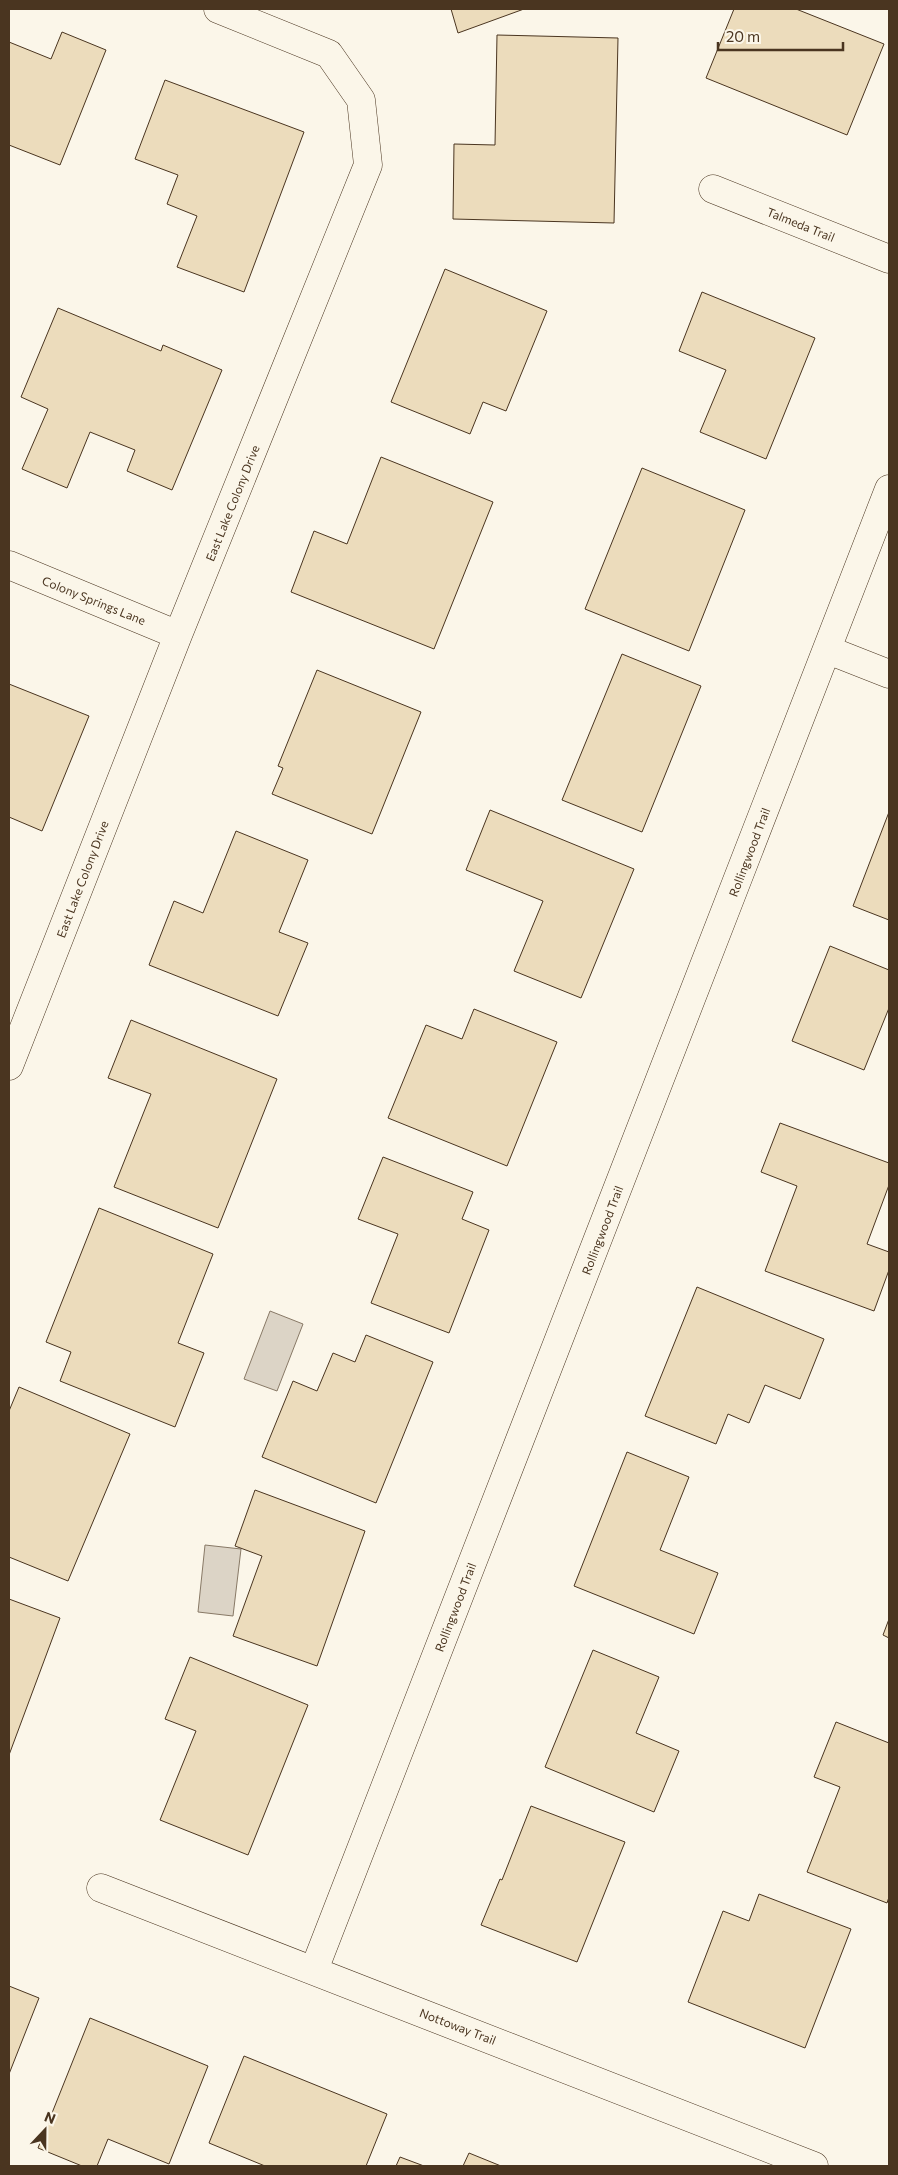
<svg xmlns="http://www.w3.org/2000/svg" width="898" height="2175" font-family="Commissioner,sans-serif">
  <rect width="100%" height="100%" fill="#fbf6e9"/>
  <!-- water -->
  <path fill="#dcd4c6" stroke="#887966" d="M270,1311L303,1324L277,1391L244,1379Z
    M205,1545L241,1549L233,1616L198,1612Z"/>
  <!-- building -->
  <path fill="#ecdcbc" stroke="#4a3520" d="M451,9H524L458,33Z
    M734,9H796L884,44L847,135L706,78Z
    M62,32L106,50L60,165L9,145V42L51,59Z
    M497,35L618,38L614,223L453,219L454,144L495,145Z
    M165,80L304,132L244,292L177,267L197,216L167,204L178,175L135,159Z
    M445,269L547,311L506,411L483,402L470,434L391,402Z
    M702,292L815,338L766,459L700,432L726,370L679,351Z
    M58,308L161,351L163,345L222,370L172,490L127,471L135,450L90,432L67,488L22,469L48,409L21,397Z
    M381,457L493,502L434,649L291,592L314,531L347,544Z
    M642,468L745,510L689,651L585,609Z
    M622,654L701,686L642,832L562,800Z
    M317,670L421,712L372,834L272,794L283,768L278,766Z
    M9,684L89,716L42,831L9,817Z
    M490,810L634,869L581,998L514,971L543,901L466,870Z
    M889,812V920L853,906Z
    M236,831L308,860L279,932L308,943L278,1016L149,965L174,901L203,913Z
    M830,946L889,970V1008L864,1070L792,1041Z
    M474,1009L557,1042L507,1166L388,1118L426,1025L462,1039Z
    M131,1020L277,1079L218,1228L114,1187L151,1094L108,1078Z
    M780,1123L889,1163V1185L867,1244L889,1252V1270L874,1311L765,1271L797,1186L761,1172Z
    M383,1157L473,1192L462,1219L489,1230L449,1333L371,1303L398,1234L358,1219Z
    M99,1208L213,1254L178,1343L204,1353L175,1427L60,1381L71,1352L46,1342Z
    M697,1287L824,1339L800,1399L765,1385L749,1423L728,1414L716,1444L645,1416Z
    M366,1335L433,1362L376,1503L262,1457L293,1381L317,1391L333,1353L355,1362Z
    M19,1387L130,1434L68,1581L9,1557V1411Z
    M627,1452L689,1477L660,1550L718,1573L694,1634L574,1586Z
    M255,1490L365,1531L317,1666L233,1636L262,1556L235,1546Z
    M9,1599L60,1618L9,1755Z
    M889,1619V1638L883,1635Z
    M593,1650L659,1677L636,1733L679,1751L654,1812L545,1767Z
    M190,1657L308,1705L248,1855L160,1820L196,1731L165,1719Z
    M836,1722L889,1743V1897L887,1903L807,1872L840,1787L814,1777Z
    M531,1806L625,1842L577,1962L481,1925L500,1879L502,1880Z
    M759,1894L851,1929L805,2048L688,2002L723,1911L749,1921Z
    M9,1986L39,1998L9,2074Z
    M90,2018L208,2066L169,2164L108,2139L97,2166H82L38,2148Z
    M244,2056L387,2114L366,2166H265L209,2143Z
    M469,2153L501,2166H463Z
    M400,2157L424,2166H396Z"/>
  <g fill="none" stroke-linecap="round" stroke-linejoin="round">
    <defs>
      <path id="minor" d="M713,189L889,259
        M9,565L178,635
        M828,650L889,674
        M9,1066L178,635L368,165L361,100L329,54L218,9
        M101,1888L814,2166
        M314,1970L889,489"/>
    </defs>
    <!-- minor casing -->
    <use href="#minor" stroke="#4a3520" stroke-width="29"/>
    <!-- minor -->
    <use href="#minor" stroke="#fbf6e9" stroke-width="28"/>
  </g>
  <g text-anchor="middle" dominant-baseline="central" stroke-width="4" stroke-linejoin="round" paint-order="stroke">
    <!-- street labels -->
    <g font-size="12" fill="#4a3520" stroke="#fbf6e9">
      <text transform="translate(801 224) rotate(22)">Talmeda Trail</text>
      <text transform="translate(232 503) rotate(-68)">East Lake Colony Drive</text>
      <text transform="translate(94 600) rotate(22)">Colony Springs Lane</text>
      <text transform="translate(749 852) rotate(-69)">Rollingwood Trail</text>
      <text transform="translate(82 879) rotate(-69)">East Lake Colony Drive</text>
      <text transform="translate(602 1230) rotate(-69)">Rollingwood Trail</text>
      <text transform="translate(455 1607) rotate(-69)">Rollingwood Trail</text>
      <text transform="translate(458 2026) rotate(21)">Nottoway Trail</text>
    </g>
  </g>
  <!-- border -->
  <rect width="898" height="2175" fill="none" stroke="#4a3520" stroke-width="20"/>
  <!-- north arrow -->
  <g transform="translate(45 2130) rotate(22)" stroke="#fbf6e9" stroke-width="4" paint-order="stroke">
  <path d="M0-4L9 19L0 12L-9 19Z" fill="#4a3520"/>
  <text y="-8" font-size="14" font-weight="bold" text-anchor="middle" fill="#4a3520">N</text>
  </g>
  <!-- scale -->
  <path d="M718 42v8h125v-8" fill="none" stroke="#4a3520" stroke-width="2.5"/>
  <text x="726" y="42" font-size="15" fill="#4a3520" stroke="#fbf6e9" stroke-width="4" paint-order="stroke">20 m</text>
</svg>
